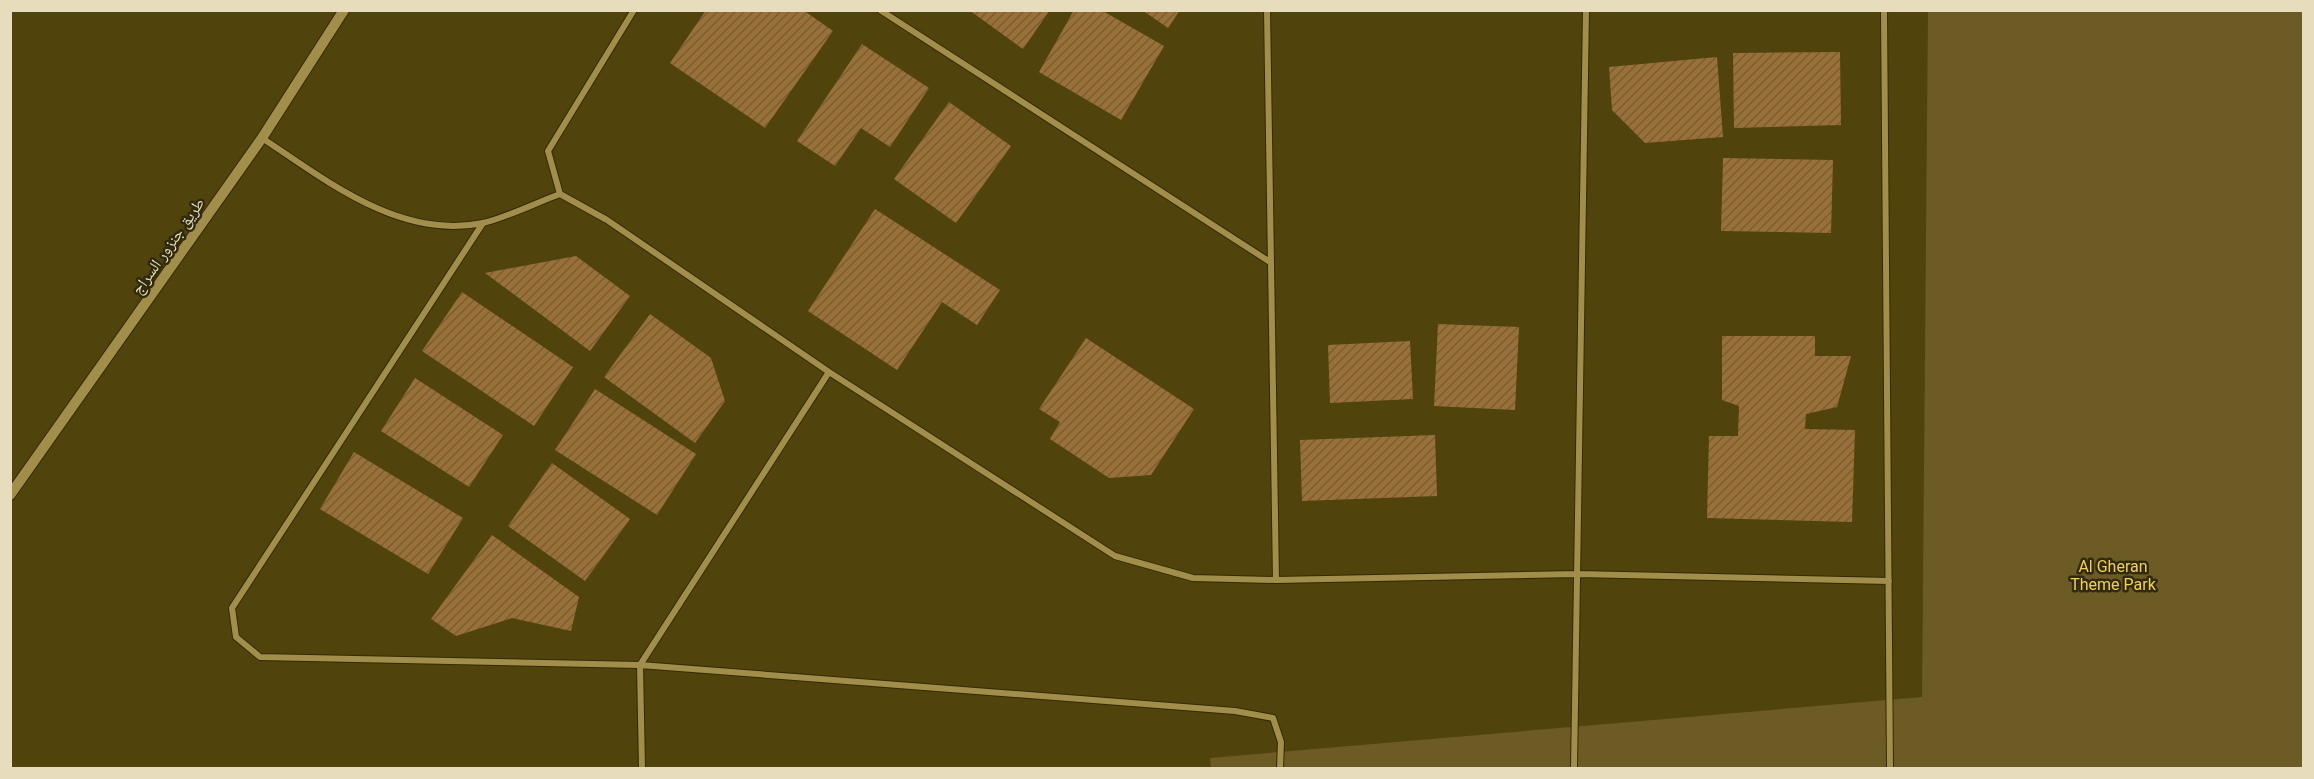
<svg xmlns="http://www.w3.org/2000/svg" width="2314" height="779" font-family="Roboto,'Noto Naskh Arabic',sans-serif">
  <defs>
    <pattern id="building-hatch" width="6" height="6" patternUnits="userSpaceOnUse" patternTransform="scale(1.5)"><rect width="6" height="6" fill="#997037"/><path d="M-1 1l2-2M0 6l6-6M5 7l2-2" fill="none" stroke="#775e37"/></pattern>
  </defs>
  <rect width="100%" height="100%" fill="#51430c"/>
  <!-- green -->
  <path fill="#6c5b24" d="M1928,11H2303V768H1211L1210,758L1922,697Z"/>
  <!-- building -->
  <path fill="url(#building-hatch)" d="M706,10H803L833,31L765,128L670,63Z
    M969,10H1050L1023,49Z
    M1074,10H1101L1164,46L1121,120L1039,72Z
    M1142,10H1180L1168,28Z
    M862,44L929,88L890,147L861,128L835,166L797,141Z
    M1840,52L1841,125L1734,128L1733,53Z
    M1717,57L1723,137L1645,143L1612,110L1609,67Z
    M949,102L1011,146L956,223L894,179Z
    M1723,158L1833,160L1831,233L1721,231Z
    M875,209L1000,290L977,325L942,302L897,370L808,311Z
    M576,256L630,296L590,351L485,273Z
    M462,292L573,367L534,426L422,351Z
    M650,314L711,358L725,401L695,443L604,377Z
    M1438,324L1519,327L1515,410L1434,406Z
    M1722,336H1815V356H1851L1837,407L1806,414L1805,429L1855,430L1852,522L1707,518L1709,436H1738L1739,406L1722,400Z
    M1086,338L1194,409L1151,475L1109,478L1050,439L1060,422L1039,409Z
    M1410,341L1413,399L1330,403L1328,345Z
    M415,378L503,435L469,487L381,431Z
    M595,389L696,454L657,515L555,450Z
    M1435,435L1437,496L1302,501L1300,440Z
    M354,452L463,518L428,574L320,509Z
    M552,463L630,519L585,581L508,526Z
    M492,535L579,597L571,631L512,618L456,636L431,619Z"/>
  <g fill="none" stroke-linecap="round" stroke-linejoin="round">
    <defs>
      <path id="minor" d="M634,10L548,151L560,194L607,220L829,372L1115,556L1193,578L1276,580L1578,574L1889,581
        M880,10L1270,262
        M1267,10L1276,580
        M1884,10L1890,768
        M262,138C327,181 400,240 483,223C505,218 538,202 560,194
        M483,223L232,608L236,637L260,657L640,665L1235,711L1273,718L1281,742L1280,768
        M642,768L640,665L829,372
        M1574,768L1586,10"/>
      <path id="tertiary" d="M10,495L262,138L344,10"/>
    </defs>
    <!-- minor casing -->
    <use href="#minor" stroke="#342a04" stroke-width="8"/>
    <!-- tertiary casing -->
    <use href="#tertiary" stroke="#342a04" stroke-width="12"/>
    <!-- minor -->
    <use href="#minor" stroke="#a28e4b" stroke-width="6"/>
    <!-- tertiary -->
    <use href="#tertiary" stroke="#a28e4b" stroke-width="10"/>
  </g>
  <g text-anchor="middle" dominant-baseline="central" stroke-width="5" stroke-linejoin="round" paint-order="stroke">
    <!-- street labels -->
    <g font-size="16" fill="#e7ddbc" stroke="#322a0e">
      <text transform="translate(168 246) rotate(-55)">طريق جنزور السراج</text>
    </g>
    <!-- park labels -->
    <g font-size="16" fill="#f2d058" stroke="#322a0e">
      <text x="2113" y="566">Al Gheran<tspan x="2113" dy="18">Theme Park</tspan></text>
    </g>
  </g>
  <!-- border -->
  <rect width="2314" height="779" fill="none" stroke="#e7ddbc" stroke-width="24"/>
</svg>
